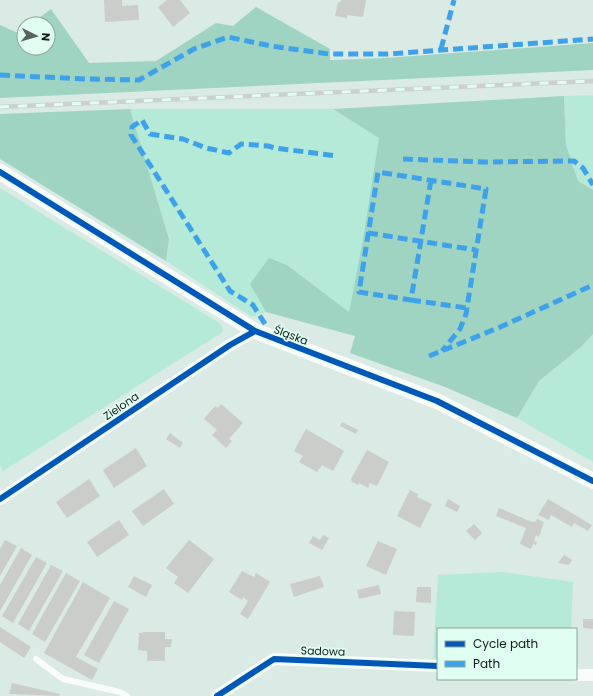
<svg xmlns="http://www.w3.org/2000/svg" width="593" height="696" font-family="Poppins,sans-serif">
  <rect width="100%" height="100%" fill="#daeae4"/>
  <!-- green -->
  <path fill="#b6ead8" d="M593,95V190L578,181L566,145L564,96Z
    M130,109H333L379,137L502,128L352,297L349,313L287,265L250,284L266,312L252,317L166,261L169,239Z
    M0,188L221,324L223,332L3,471L0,465Z
    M593,334V462L517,418L539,381L581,347Z
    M502,572L573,582L571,629H438V660L433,659L438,575Z"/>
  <!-- forest -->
  <path fill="#9fd4c2" d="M256,7L330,49V60L386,58L593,43V70L0,98V25L18,33L24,29V48H48V24H31L51,9L89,63L156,61L216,23L233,26Z
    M564,96L566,145L578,181L593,190V334L581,347L539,381L517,418L445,387L350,353L355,336L266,312L250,284L269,258L287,265L349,312L363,240L379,138L333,109Z
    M130,109L169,239L166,261L0,159V114Z"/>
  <!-- building -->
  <path fill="#cbcdcb" d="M104,0H122V6L138,5L139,20L105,22Z
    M167,0H180L190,13L173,27L158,7Z
    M341,0H366L363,17L347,15V18L335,16L338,2H341Z
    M221,404L243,423L229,439L232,441L226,448L212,435L217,430L204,419L215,406L218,408Z
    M342,422L358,430L356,434L340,426Z
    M306,429L344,451L333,471L322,465L317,472L299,462L303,456L294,451Z
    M170,433L183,443L180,448L166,439Z
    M136,448L147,466L114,488L103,470Z
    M367,450L389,462L377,486L370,483L368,488L359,483L358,485L352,482L351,479Z
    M89,479L100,496L67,518L56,502Z
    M164,489L174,504L143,526L132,511Z
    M410,490L418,494L417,497L432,504L420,528L397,516Z
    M448,499L460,506L457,512L445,506Z
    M548,499L592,525L588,531L574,523L572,527L551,515L549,520L538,515Z
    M499,508L530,521L535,522L537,519L544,522L539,537L536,535L534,541L537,542L536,545L533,544L531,549L520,544L526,528L496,516Z
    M119,520L129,535L97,557L87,542Z
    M474,524L482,533L475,540L466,531Z
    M323,535L329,538L322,550L309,543L313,536L320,540Z
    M5,540L17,546L0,576V549Z
    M189,540L214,559L188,593L174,583L178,577L166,568Z
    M378,541L397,549L386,575L366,566Z
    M21,548L32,555L0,611V585Z
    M564,555L572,560L569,565L558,563Z
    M36,557L47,563L13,623L2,616Z
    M51,565L63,571L29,631L18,624Z
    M242,571L254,577L256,573L270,582L248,619L240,614L248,601L243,597L242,600L229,592Z
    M66,573L80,581L45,642L32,634Z
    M134,576L152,585L146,597L128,587Z
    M320,576L324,587L294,597L290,584Z
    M83,582L110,598L76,657L98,669L92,680L44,653Z
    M379,585L381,594L359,599L357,590Z
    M417,587H431V603L416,602Z
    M114,601L129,609L99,663L84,655Z
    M394,611L415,612L414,636L393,635Z
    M583,619H593V629L583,628Z
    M0,627L31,647L24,658L0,642Z
    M142,632H165V639H172L171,647H165V661H147V651L138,650L139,633H143Z
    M12,683L60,694L59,696L9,694Z"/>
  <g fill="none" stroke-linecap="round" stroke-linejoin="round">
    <!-- service -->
    <path stroke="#f9fcfb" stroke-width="6" d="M36,659L63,679L120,692L127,696"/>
    <!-- minor -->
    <path stroke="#f9fcfb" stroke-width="12" d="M0,499L230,345L255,331
      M576,675H593
      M217,696L274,659L438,666"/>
    <!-- tertiary -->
    <path stroke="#f9fcfb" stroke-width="16" d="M0,172L255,331L437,401L593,481"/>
    <defs>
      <path id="rail" d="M0,107L593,81"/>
    </defs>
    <!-- rail casing -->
    <use href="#rail" stroke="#ccd0cf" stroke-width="4.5"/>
    <!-- rail -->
    <use href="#rail" stroke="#e1fef3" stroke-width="3" stroke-dasharray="9" stroke-linecap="butt"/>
    <!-- quiet -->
    <path stroke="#3da2ea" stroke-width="5" stroke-dasharray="10 5" stroke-linecap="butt" d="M441,49L454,0
      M0,75L85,79L139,80L194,49L228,37L271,46L329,54H388L593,39
      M403,159L483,162L574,161L583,168L593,185
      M431,180L411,300L359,292L378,172L486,189L466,314L460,329L442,351
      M368,233L476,250
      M411,300L467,308
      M265,324L253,305L230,291L131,135L132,127L142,120L150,134L183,139L206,148L229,153L241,144L268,146L275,148L337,156
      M429,356L498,328L593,285"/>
    <defs>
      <path id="cycleway" d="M0,172L255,331L437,401L593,481
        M0,499L230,345L255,331
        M217,696L274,659L438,666"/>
    </defs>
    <!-- cycleway casing -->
    <use href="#cycleway" stroke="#e1fef3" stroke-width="8"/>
    <!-- cycleway -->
    <use href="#cycleway" stroke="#0057b8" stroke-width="6"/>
  </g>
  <g text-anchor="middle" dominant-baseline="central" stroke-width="3.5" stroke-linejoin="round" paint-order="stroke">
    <!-- street labels -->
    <g font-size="11" fill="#121c18" stroke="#e1fef3">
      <text transform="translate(291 335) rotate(21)">Śląska</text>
      <text transform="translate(121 406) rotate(-34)">Zielona</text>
      <text transform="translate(323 651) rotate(2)">Sadowa</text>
    </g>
  </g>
  <!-- legend -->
  <rect x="437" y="628" width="140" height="52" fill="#e1fef3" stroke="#8ea49b"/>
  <rect x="445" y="641" width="20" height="6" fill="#0057b8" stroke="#8ea49b"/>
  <text x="473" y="648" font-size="12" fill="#121c18">Cycle path</text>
  <rect x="445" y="661" width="20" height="6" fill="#3da2ea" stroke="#8ea49b"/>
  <text x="473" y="668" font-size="12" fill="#121c18">Path</text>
  <!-- north arrow -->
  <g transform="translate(36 36) rotate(95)"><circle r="19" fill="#e1fef3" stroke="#8ea49b"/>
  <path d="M0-3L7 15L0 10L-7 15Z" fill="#58645f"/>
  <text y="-6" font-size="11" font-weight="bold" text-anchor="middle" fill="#121c18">N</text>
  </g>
</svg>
